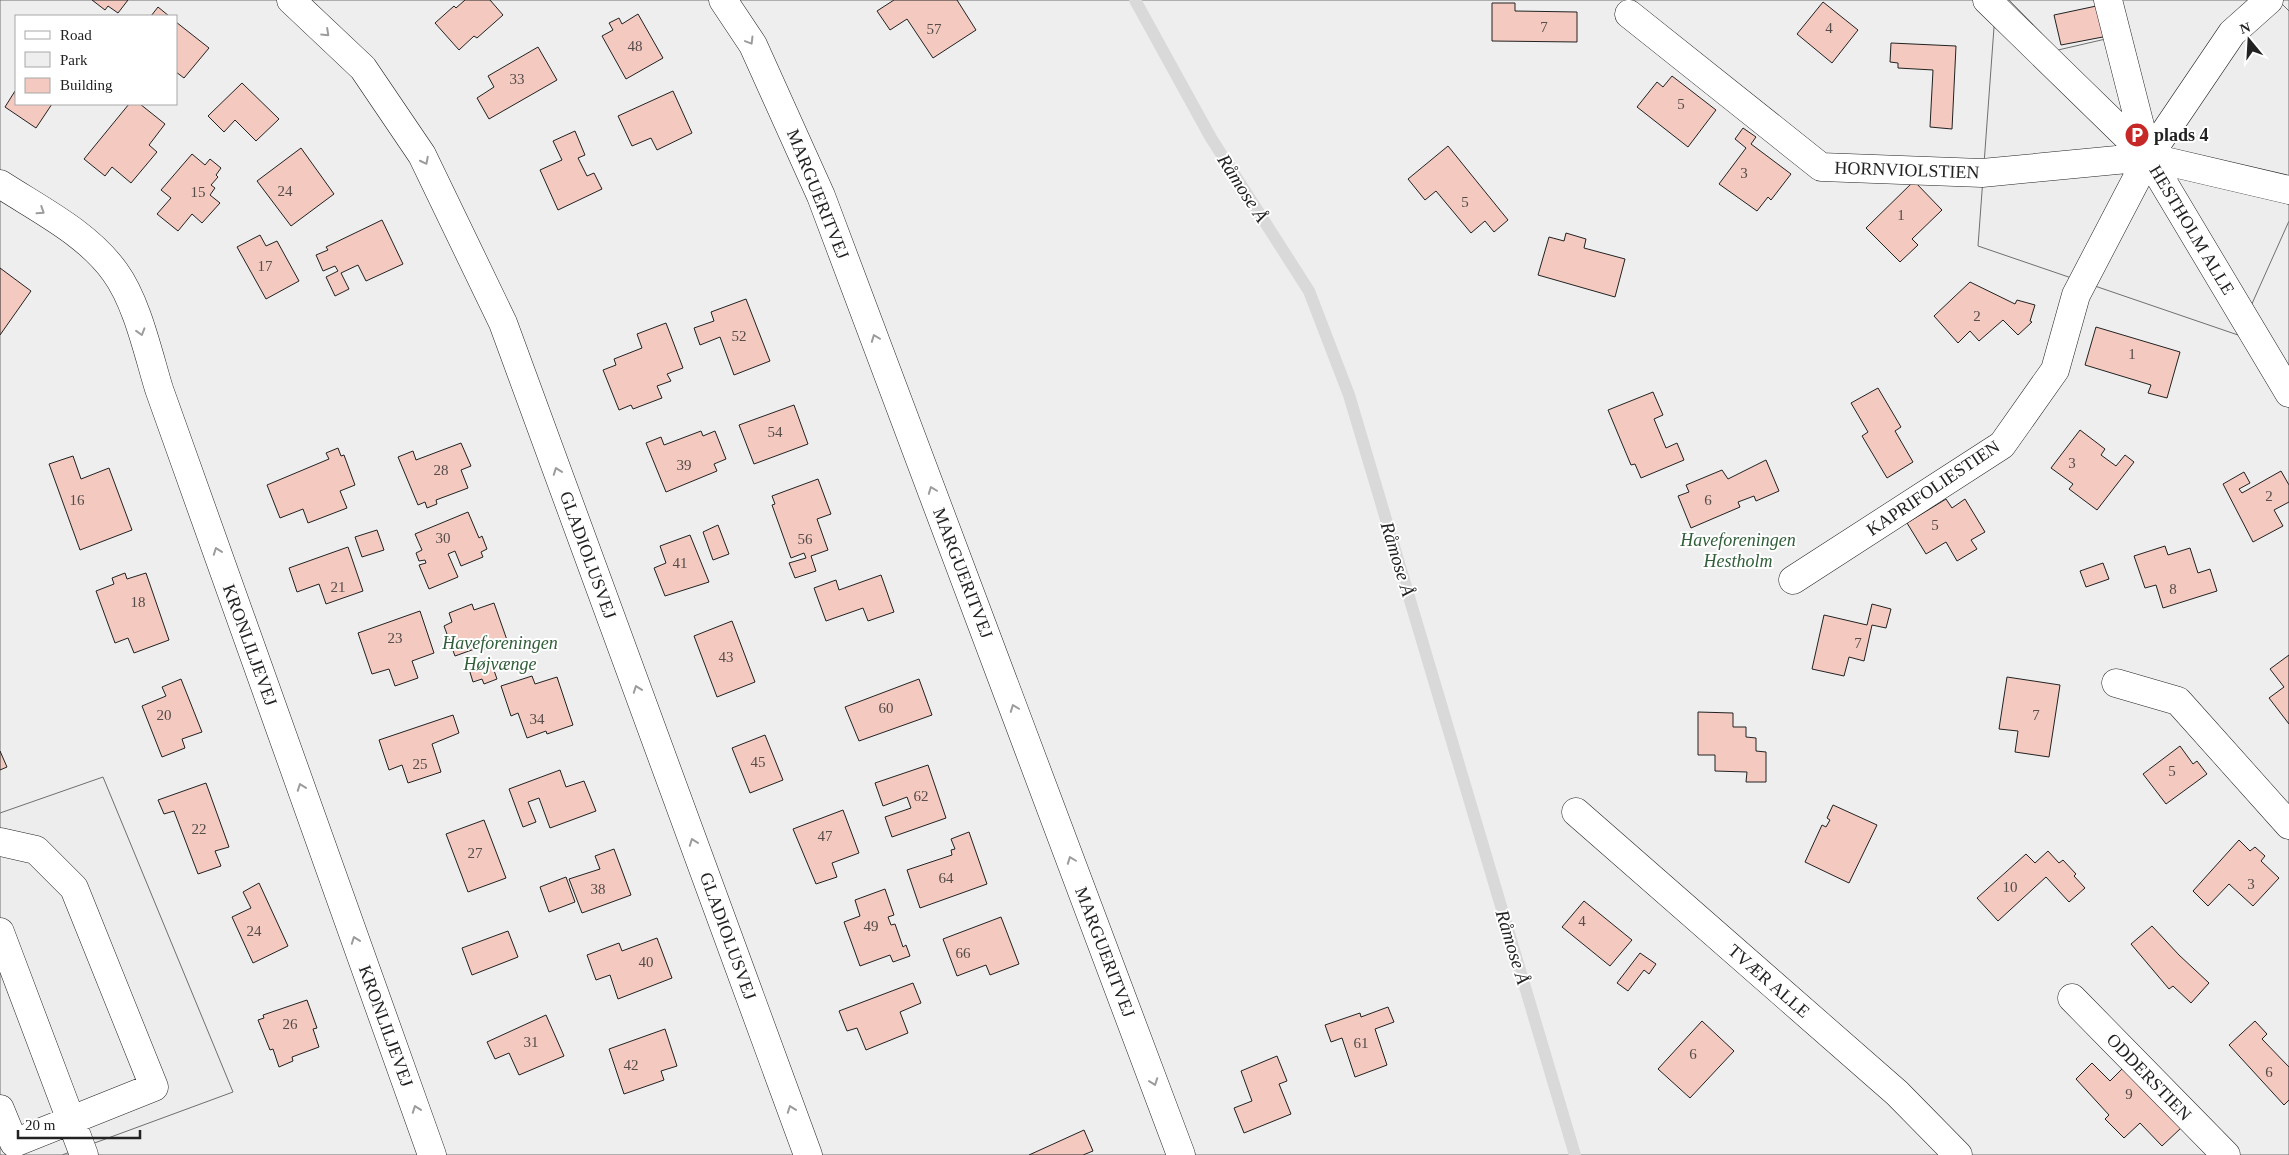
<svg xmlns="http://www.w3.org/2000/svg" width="2289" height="1155" font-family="Georgia,serif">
  <rect width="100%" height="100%" fill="#fff"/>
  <!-- green -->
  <path fill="#eee" stroke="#6f6f6f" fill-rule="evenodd" d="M0,0H2289V1155H0ZM16,16H176V104H16Z"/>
  <!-- parking -->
  <path fill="#ededed" stroke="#6f6f6f" d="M1996,0H2009L2058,50L2110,38L2103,0H2278L2289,11V221L2238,335L1978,246Z
    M103,777L233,1092L62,1155H0V813Z"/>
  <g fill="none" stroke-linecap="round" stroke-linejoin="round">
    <!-- stream -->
    <path stroke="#d9d9d9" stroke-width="12" d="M1135,0L1211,138L1309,291L1349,395L1575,1155"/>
  </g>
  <!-- building -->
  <path fill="#f3c9c0" stroke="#222" d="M92,0H128L118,13L108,6L105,10Z
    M465,0H490L503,15L477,38L474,36L459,50L435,23L454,6L456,8Z
    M894,0H957L976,30L933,58L907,19L890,30L877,11Z
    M1823,2L1858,30L1832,63L1797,34Z
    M1492,3H1515V11L1577,12V42L1492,41Z
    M2101,5L2108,36L2061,45L2054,15Z
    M158,7L169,16H151Z
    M638,14L663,58L626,79L602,36L613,30L609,23L619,18L622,24Z
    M176,22L209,48L184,78L176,72Z
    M1891,43L1956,46L1952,129L1930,127L1933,70L1898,68V63L1890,62Z
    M538,47L557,80L489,119L477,98L494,87L488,76Z
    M1672,76L1716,110L1688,147L1637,107L1657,82L1663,87Z
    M242,83L279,119L256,141L235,120L224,132L208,116Z
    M15,91L16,104H52L36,128L5,107Z
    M673,91L692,133L657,150L651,138L632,146L618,116Z
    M129,104H140L165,124L149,145L157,152L131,183L112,167L105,176L84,159Z
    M1743,128L1756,137L1751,144L1791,174L1771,200L1768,197L1757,211L1719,184L1746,148L1735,139Z
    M575,131L585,155L578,158L587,176L594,173L602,189L558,210L540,170L562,160L553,141Z
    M1448,146L1508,220L1494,232L1485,221L1471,233L1436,191L1425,200L1408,179Z
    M301,148L334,194L291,226L257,181Z
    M192,154L205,165L210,159L221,168L216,175L218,177L211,185L215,188L210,195L220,203L202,223L192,214L178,231L157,214L171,198L161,190Z
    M1914,181L1942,210L1912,239L1918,245L1900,262L1866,228Z
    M382,220L403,264L366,281L358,265L341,273L349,289L335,296L326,277L338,271L335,266L323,271L316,255L328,250L326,247Z
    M1566,233L1586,239L1584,248L1625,259L1615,297L1538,275L1549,237L1564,241Z
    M260,235L266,246L277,241L299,281L266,299L237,247Z
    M0,268L31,291L0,335Z
    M1970,282L2015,304L2017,300L2035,305L2030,321L2032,322L2018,335L2003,320L1979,341L1970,331L1958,343L1934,316Z
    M746,299L770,361L734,375L720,337L700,345L694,328L714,321L711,312Z
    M666,323L683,368L667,374L671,381L657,386L662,398L633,409L631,405L619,410L603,370L616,365L614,359L642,348L637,334Z
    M2096,327L2180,352L2167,398L2148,393L2151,385L2085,365Z
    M1878,388L1901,427L1895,431L1913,462L1887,478L1862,436L1868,432L1851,403Z
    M1653,392L1663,415L1654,419L1666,448L1677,443L1684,460L1641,478L1635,464L1631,465L1608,410Z
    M794,405L808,444L754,464L739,425Z
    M2080,430L2105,449L2101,455L2116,466L2125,455L2134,462L2097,510L2069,489L2073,484L2051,468Z
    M701,431L703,436L715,431L726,459L714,464L717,471L666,492L646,443L661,437L664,445Z
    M461,443L471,466L461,470L468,488L436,500L437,504L427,508L425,502L418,505L398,457L413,451L416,460Z
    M338,448L341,456L344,455L355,485L340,491L347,508L308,523L303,509L280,518L267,485L329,459L326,453Z
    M73,456L81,479L109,468L132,530L80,550L49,464Z
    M1766,460L1779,491L1756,501L1754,496L1738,502L1740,507L1691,528L1678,496L1689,492L1686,485L1722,470L1728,479Z
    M2281,471L2289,485V502L2274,510L2283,526L2253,542L2223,484L2244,472L2250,483L2239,489L2242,493Z
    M818,479L831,514L817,519L828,550L811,556L816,571L795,578L789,563L806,558L804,553L791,558L772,505L775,504L772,496Z
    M1946,499L1952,508L1965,499L1985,532L1971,540L1977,549L1957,561L1946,542L1926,554L1907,523Z
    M468,512L479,538L482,536L487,549L481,552L483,557L461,566L455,551L448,554L458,577L429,589L419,565L426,563L425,560L419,561L416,553L422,550L415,534Z
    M718,525L729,554L713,560L703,532Z
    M377,530L384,550L362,557L355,537Z
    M690,535L709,582L665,596L654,568L666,563L660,546Z
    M2165,546L2168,555L2190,548L2198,573L2210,569L2217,591L2163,608L2156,585L2145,588L2134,556Z
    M348,547L363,591L326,604L319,584L297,592L289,568Z
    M2103,563L2109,579L2086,587L2080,571Z
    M125,573L127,579L146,573L169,640L134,653L128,638L115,643L96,591L114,584L112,578Z
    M881,575L894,612L868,621L863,608L826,621L814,588L836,580L839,590Z
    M494,603L507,640L484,649L483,646L455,656L444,626L452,622L449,613L472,604L474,610Z
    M1872,604L1891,609L1886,628L1872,625L1864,661L1849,657L1844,676L1812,669L1824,615L1867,625Z
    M420,611L434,653L412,661L418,678L395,686L389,669L372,674L358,633Z
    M732,621L755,682L717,697L694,636Z
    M2289,655V724L2269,698L2284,687L2270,669Z
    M490,659L497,679L484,684L482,679L473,682L469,669Z
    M532,676L535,684L557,677L573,725L547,734L546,731L527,738L518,713L511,716L501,686Z
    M2007,677L2060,685L2049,757L2015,752L2018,731L1999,729Z
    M181,679L202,732L182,739L185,748L162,757L142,706L166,696L162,687Z
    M919,679L932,715L859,741L845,707Z
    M1698,712L1733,713V727H1746V737L1756,738V751L1766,752V782H1746L1747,772L1715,771V755H1698Z
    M453,715L459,733L432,744L441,772L408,783L402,765L389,770L379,740Z
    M765,735L783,780L750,793L732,748Z
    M2180,746L2193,764L2197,761L2207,774L2166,804L2143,774Z
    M0,751L7,767L0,770Z
    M928,765L946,818L892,837L885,817L911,808L907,797L883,806L875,783Z
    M560,770L566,787L584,781L596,811L550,828L539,798L528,802L536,822L523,827L509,789Z
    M206,783L229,847L215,851L221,866L198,874L174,811L164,814L158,800Z
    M1833,805L1877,825L1849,883L1805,862L1822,825L1826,827L1830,820L1827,818Z
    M843,810L859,853L832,863L837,877L816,884L793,829Z
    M484,820L506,878L468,892L446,834Z
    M969,832L987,884L920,908L907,870L952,855L951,850L955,849L951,839Z
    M2239,840L2250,851L2255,847L2265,856L2261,861L2279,878L2253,906L2229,884L2208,906L2193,891Z
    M614,849L631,895L582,913L569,879L600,869L595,856Z
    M2048,851L2059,863L2063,860L2076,874L2074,876L2085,888L2069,902L2046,877L1998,921L1977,898L2026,854L2035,863Z
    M566,877L575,902L549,912L540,887Z
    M259,883L288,946L253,963L232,917L251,908L243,892Z
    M885,889L894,915L888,917L891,925L895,924L903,947L906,945L910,956L893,962L890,955L860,966L844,922L860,916L855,900Z
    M1584,901L1632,940L1610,966L1562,927Z
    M1001,917L1019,964L990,975L986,965L957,976L943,939Z
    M2152,926L2179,955L2209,983L2191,1003L2173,986L2169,989L2131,944Z
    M508,931L518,957L472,975L462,948Z
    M657,938L672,978L618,999L610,975L596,980L587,955L619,943L622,951Z
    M1640,953L1656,964L1649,974L1644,970L1628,991L1617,983Z
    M913,983L921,1003L900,1012L908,1033L866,1050L857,1028L847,1031L839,1011Z
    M307,1000L317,1028L313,1029L319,1047L292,1057L293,1061L279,1067L273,1049L270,1050L258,1020L264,1018L263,1015Z
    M1388,1007L1394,1022L1375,1029L1387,1065L1355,1077L1342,1038L1331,1042L1325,1025L1360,1013L1361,1017Z
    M546,1015L564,1056L519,1075L509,1053L495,1059L487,1042Z
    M1702,1021L1734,1051L1690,1098L1658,1069Z
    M2255,1021L2267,1034L2262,1039L2289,1067V1100L2284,1105L2229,1045Z
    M665,1029L677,1066L661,1071L664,1080L624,1094L609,1049Z
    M1277,1056L1287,1081L1279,1084L1291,1114L1244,1133L1234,1108L1252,1101L1241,1071Z
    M2092,1063L2110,1081L2125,1066L2181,1128L2162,1146L2140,1123L2124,1138L2105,1119L2109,1115L2076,1079Z
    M1084,1130L1093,1151L1083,1155H1029Z"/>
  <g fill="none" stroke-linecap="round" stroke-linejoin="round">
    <defs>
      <path id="minor" d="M291,0L363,68L422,155L503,323L808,1155
        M723,0L753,45L821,196L1181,1155
        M1987,0L2148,157L2289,393
        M2108,0L2148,157
        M1629,14L1821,167L1982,173L2148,157L2289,190
        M0,184C40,210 87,233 115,272C137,302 148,353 159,389L432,1155
        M1793,580L2002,445L2055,370L2076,295L2148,157L2232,33L2269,0
        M2116,683L2178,701L2289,825
        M1576,812L1897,1093L1958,1155
        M0,842L36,850L74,888L154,1087L14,1143L0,1109
        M0,932L84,1155
        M2072,998L2226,1155"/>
    </defs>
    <!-- minor casing -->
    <use href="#minor" stroke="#222" stroke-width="29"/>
    <!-- minor -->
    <use href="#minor" stroke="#fff" stroke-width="28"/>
  </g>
  <!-- one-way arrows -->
  <defs><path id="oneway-chevron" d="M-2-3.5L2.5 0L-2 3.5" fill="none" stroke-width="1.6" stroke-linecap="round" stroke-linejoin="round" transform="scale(1.25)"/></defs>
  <g stroke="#9c9c9c">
    <use href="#oneway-chevron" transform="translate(326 33) rotate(43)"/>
    <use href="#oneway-chevron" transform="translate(750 41) rotate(59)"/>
    <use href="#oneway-chevron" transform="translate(425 161) rotate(63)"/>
    <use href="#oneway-chevron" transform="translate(41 211) rotate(33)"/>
    <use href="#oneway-chevron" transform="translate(141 332) rotate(73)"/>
    <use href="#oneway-chevron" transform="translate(875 338) rotate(-111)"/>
    <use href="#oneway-chevron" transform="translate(557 471) rotate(-110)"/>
    <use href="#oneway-chevron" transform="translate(932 490) rotate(-111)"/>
    <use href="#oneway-chevron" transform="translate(217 551) rotate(-110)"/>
    <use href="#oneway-chevron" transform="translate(637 689) rotate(-110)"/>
    <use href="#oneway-chevron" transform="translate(1014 708) rotate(-111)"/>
    <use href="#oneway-chevron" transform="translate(301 787) rotate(-110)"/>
    <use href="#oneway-chevron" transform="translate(693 842) rotate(-110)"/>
    <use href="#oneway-chevron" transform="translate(1071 860) rotate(-111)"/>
    <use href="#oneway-chevron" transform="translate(355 940) rotate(-110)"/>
    <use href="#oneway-chevron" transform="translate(1154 1082) rotate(70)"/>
    <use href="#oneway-chevron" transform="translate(416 1109) rotate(-110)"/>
    <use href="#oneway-chevron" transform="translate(791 1109) rotate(-110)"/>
  </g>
  <!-- icons -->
  <defs>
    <symbol id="parking-disc" viewBox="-11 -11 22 22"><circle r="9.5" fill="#c62828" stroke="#fff"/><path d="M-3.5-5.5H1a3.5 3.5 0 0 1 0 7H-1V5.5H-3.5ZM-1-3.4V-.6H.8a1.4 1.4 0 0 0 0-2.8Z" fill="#fff"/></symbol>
  </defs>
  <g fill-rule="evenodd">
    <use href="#parking-disc" x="2123" y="121" width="28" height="28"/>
  </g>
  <g text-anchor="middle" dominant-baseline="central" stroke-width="4" stroke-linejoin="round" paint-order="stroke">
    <!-- number labels -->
    <g font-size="15" fill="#564c4a">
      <text x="1544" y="27">7</text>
      <text x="1829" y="28">4</text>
      <text x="934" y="29">57</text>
      <text x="635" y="46">48</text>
      <text x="517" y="79">33</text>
      <text x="1681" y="104">5</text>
      <text x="1744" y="173">3</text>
      <text x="285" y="191">24</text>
      <text x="198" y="192">15</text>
      <text x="1465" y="202">5</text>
      <text x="1901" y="215">1</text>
      <text x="265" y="266">17</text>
      <text x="1977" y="316">2</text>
      <text x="739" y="336">52</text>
      <text x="2132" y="354">1</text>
      <text x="775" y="432">54</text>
      <text x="2072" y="463">3</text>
      <text x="684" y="465">39</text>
      <text x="441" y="470">28</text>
      <text x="2269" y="496">2</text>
      <text x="77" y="500">16</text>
      <text x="1708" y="500">6</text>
      <text x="1935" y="525">5</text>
      <text x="443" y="538">30</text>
      <text x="805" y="539">56</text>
      <text x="680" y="563">41</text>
      <text x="338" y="587">21</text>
      <text x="2173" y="589">8</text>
      <text x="138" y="602">18</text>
      <text x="395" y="638">23</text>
      <text x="1858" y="643">7</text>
      <text x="726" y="657">43</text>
      <text x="886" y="708">60</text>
      <text x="164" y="715">20</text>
      <text x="2036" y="715">7</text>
      <text x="537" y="719">34</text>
      <text x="758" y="762">45</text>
      <text x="420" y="764">25</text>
      <text x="2172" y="771">5</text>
      <text x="921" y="796">62</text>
      <text x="199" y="829">22</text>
      <text x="825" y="836">47</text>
      <text x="475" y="853">27</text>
      <text x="946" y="878">64</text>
      <text x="2251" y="884">3</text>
      <text x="2010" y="887">10</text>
      <text x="598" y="889">38</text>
      <text x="1582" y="921">4</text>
      <text x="871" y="926">49</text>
      <text x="254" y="931">24</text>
      <text x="963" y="953">66</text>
      <text x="646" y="962">40</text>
      <text x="290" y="1024">26</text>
      <text x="531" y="1042">31</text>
      <text x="1361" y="1043">61</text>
      <text x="1693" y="1054">6</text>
      <text x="631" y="1065">42</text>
      <text x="2269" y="1072">6</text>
      <text x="2129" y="1094">9</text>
    </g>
    <!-- poi labels -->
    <g font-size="18" font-weight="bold" fill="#222" stroke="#fff" text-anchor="start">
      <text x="2154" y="135">plads 4</text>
    </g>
    <!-- street labels -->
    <g font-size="18" fill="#222" stroke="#fff">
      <text transform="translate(1907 170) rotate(2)">HORNVIOLSTIEN</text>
      <text transform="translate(818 194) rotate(68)">MARGUERITVEJ</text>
      <text transform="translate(2192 230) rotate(59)">HESTHOLM ALLE</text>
      <text transform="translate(1933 488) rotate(-34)">KAPRIFOLIESTIEN</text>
      <text transform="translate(588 555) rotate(70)">GLADIOLUSVEJ</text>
      <text transform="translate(963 573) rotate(69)">MARGUERITVEJ</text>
      <text transform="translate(250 645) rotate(70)">KRONLILJEVEJ</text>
      <text transform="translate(728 936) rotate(70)">GLADIOLUSVEJ</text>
      <text transform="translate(1105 952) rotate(69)">MARGUERITVEJ</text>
      <text transform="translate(1769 981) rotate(41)">TVÆR ALLE</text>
      <text transform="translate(386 1026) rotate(70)">KRONLILJEVEJ</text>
      <text transform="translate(2149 1077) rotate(46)">ODDERSTIEN</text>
    </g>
    <!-- park labels -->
    <g font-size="18" font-style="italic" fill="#2f5e38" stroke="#fff">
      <text x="1738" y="540">Haveforeningen<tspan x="1738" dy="21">Hestholm</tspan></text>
      <text x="500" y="643">Haveforeningen<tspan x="500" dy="21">Højvænge</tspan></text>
    </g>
    <!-- water labels -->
    <g font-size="19" font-style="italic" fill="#222" stroke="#fff">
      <text transform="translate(1243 188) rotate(57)">Råmose Å</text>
      <text transform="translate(1398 559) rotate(73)">Råmose Å</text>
      <text transform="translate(1513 947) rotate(73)">Råmose Å</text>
    </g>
  </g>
  <!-- legend -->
  <rect x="15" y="15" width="162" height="90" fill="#ffffff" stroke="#a7a7a7"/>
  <rect x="25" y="31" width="25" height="8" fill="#ffffff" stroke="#a7a7a7"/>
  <text x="60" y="40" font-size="15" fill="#222222">Road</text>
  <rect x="25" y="52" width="25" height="15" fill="#eeeeee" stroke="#a7a7a7"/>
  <text x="60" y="65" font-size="15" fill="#222222">Park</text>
  <rect x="25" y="78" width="25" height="15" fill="#f3c9c0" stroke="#a7a7a7"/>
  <text x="60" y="90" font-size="15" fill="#222222">Building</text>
  <!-- north arrow -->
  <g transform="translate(2249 40) rotate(342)" stroke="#ffffff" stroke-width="4" paint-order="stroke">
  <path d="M0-4L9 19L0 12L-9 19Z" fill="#222222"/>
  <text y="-8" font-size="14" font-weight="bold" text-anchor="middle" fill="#222222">N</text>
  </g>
  <!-- scale -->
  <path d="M18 1130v8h122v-8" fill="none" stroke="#222222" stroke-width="2.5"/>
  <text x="25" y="1130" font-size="15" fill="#222222" stroke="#ffffff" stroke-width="4" paint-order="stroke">20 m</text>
</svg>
